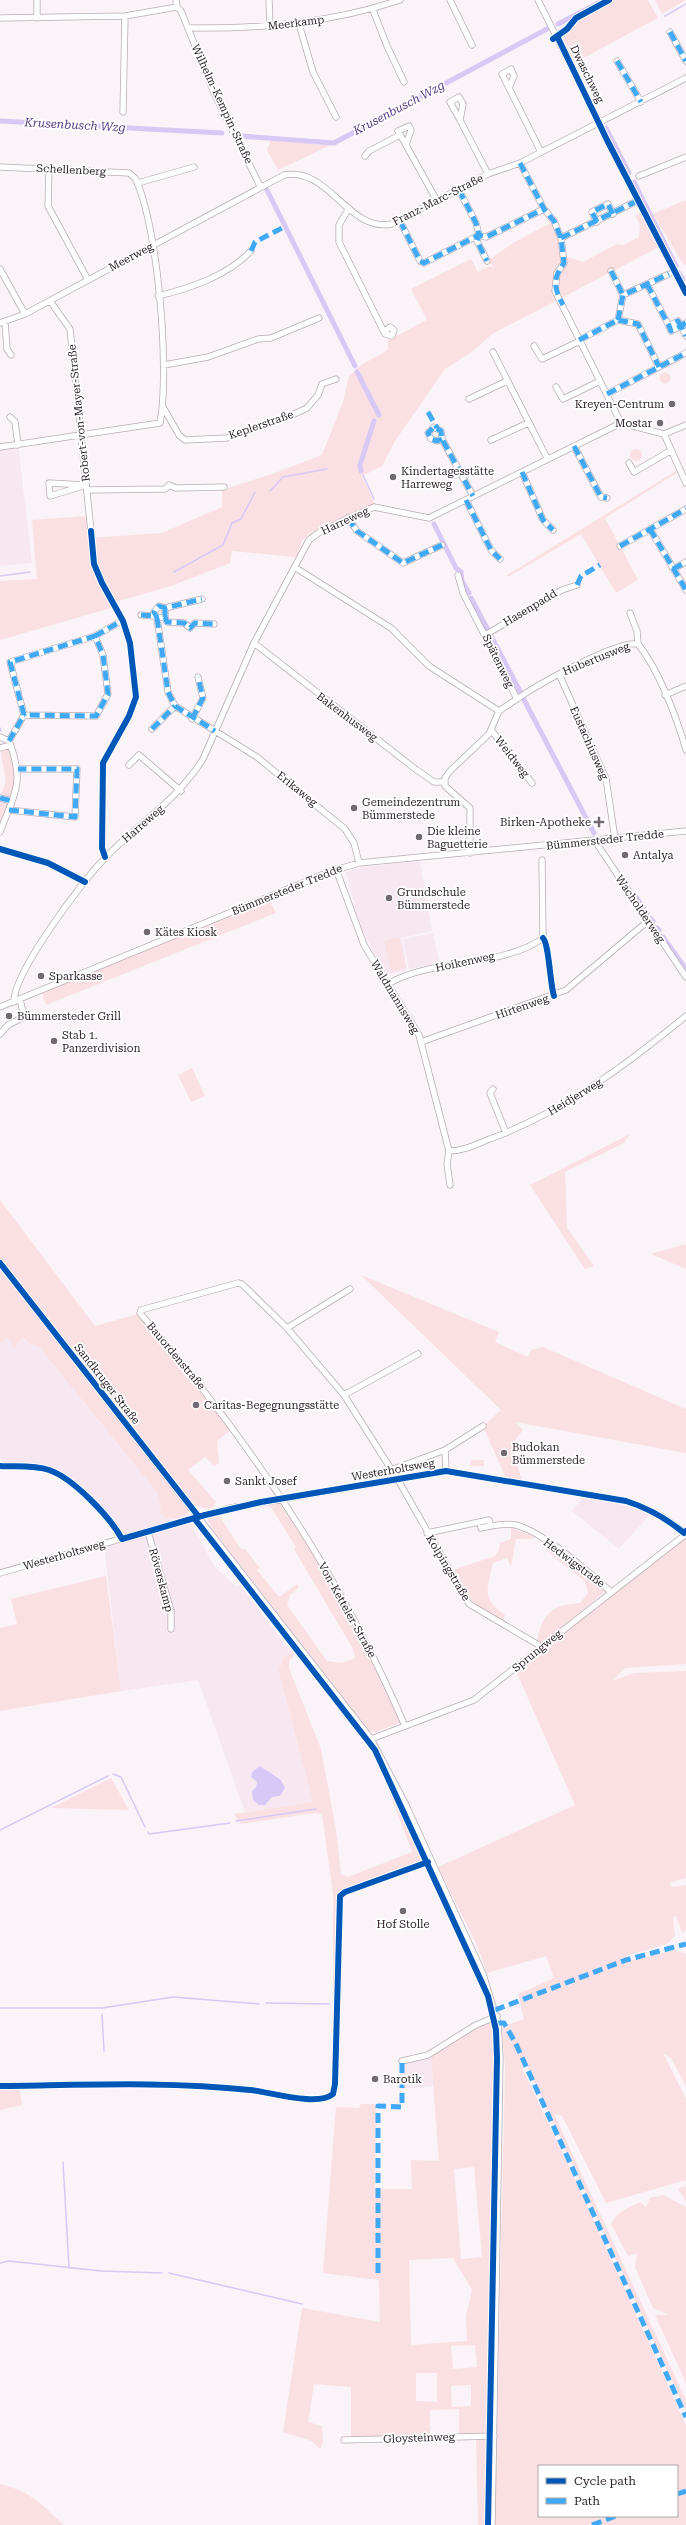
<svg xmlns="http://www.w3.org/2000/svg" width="686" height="2525" font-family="'Roboto Serif',serif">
  <rect width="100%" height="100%" fill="#faf3f8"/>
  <!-- built -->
  <path fill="#f7e7f1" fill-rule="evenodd" d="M18,445L32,563L0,566V447Z
    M420,861L432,931L402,938L407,970L386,975L359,924L346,872L362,867Z
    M433,933L440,963L409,969L403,939Z
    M7,1338L21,1353L15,1345L25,1338L29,1343L39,1347L157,1492L166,1518L191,1523L214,1566L235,1586L240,1585L291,1652L282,1659V1664L278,1669L313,1802L245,1812L198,1680L121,1691L104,1545L125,1538L75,1483L48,1468L4,1463L0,1457V1343ZM270,1772L274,1777L281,1780L285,1788L280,1796L271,1797L270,1800L259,1805L253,1800L252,1791L256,1787L257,1782L251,1776Z
    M585,1495L637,1506L651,1513L619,1549L572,1511Z
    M431,2057L433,2086L402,2089L403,2063Z"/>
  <!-- green -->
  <path fill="#fae0e2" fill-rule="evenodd" d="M614,0H648L658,18L574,63L561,34L578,19Z
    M655,0H686L662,14Z
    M271,140L333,144L278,170L267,150Z
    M686,200V264L684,265L653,214Z
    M645,211L663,245L492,334L473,351L445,369L395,441L382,466L362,476L375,504L319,528L303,539L296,557L232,551L230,563L171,586L119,601L111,608L0,640V581L37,579L32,520L87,516L89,538L162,533L222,507V490L272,474L322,455L343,402L349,376L361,365L388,350V340L427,320L411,289L471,259L478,272L490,266L495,268L487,261L513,243L554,221L564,256L583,262L617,244L623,245L639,237L640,225L635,215Z
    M659.5 378a5.5 5.5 0 1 1 11 0a5.5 5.5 0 1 1-11 0Z
    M630 455a6 6 0 1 1 12 0a6 6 0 1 1-12 0Z
    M679,469L680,471L605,518L638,580L616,593L581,534L508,577L507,575Z
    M10,745L18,784L0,832V798L6,781L0,748Z
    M268,898L276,913L46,1005L41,990Z
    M399,937L406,968L391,972L384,941Z
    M192,1068L205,1096L191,1102L178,1075Z
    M630,1134L624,1143L565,1172L567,1228L594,1266L585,1269L530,1185Z
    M0,1200L95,1326L138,1314L232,1429L217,1441L219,1463L214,1466L205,1457L188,1470L216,1502L212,1508H204L195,1505L188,1511V1514L175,1519L166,1518L160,1513L161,1506L157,1492L39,1347L29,1343L24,1338L15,1345L20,1354L7,1338L0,1343Z
    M686,1244V1269L651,1254Z
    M361,1275L499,1332L495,1342L528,1357L531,1350L543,1347L686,1409V1453L515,1422L523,1430L511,1445L523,1484L507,1481L483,1426L501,1410Z
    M471,1460H484V1466H470Z
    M279,1503L306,1542L341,1600L369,1653L400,1723L375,1732L369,1731L213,1530L208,1520L209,1517L218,1514L241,1549H245L260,1568L257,1570L279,1597L297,1584L299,1587L290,1595L287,1605L327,1661L342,1663L355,1658L353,1649L294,1549L296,1547L272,1509L266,1504Z
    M511,1527L534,1537L533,1539H516L511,1567L507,1558L493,1563C487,1588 481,1599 505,1615L503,1622C476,1607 466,1598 453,1570L495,1556L499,1550L500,1543L511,1539Z
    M686,1537V1664L625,1668L612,1681L634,1673L686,1671V1878L669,1883L673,1887L686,1885V1930L682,1933L676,1916L673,1917L675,1936L667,1944L626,1956L628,1961L676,1950L686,1954V2086L671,2058L663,2053L686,2099V2180L606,2203L562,2116L554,2114L686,2400V2411L527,2066L522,2068L575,2179L686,2425V2525H495L505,2068L502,2027L524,2019L518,1994L554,1978L546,1956L487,1973L477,1945L438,1867L575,1805L516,1671ZM539,2466H677V2516H539Z
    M541,1540L607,1590L541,1644L537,1642C542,1614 551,1605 580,1603L588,1593L585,1581L554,1557L541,1544Z
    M106,1576L121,1691L0,1711V1628L17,1624L11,1599Z
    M291,1652L295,1654L289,1661V1668L321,1749L336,1830L341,1874L348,1877L412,1852L382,1773L426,1866L347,1893L342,1898V1994L333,2002V1894L322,1814L314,1813L241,1824L234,1814L313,1802L278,1669L282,1664V1659Z
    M111,1778L129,1810L51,1808Z
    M493,2021L495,2065L488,2434L351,2438V2387L314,2384L308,2422L322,2426L323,2442L320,2449L312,2441L283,2432L302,2308L380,2322L379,2280L323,2273L336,2107L359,2108L361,2104H376L375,2189H412L411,2160L439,2161L431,2057L464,2035ZM474,2167L482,2257L461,2259L454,2169ZM453,2258L472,2290L466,2316L467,2341L411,2345L409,2260ZM475,2345L477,2367L453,2369L451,2346ZM416,2373H437V2402L416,2401ZM471,2385V2406L452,2407L451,2386ZM459,2409V2434L430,2435V2410Z
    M0,2090H20L22,2105L0,2110Z
    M686,2186V2202L678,2189Z
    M663,2195L686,2207V2383L655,2315H669L653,2308L635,2267L637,2253L628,2256L611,2224C617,2212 628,2207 640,2202L646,2207L650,2198Z
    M476,2438L489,2439L487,2525H478Z
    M0,2484C32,2492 40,2503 64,2525H0Z"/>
  <!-- water -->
  <path fill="#d8c8f6" d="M260,1766L281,1780L285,1788L280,1796L272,1797L265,1805H259L253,1800L252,1791L256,1787L257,1782L251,1777L252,1772Z"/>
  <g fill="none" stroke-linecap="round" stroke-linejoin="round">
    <!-- stream -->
    <path stroke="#d8c8f6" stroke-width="1.5" d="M665,16L686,4
      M363,475L374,499
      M270,491L283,477L327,469
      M174,572L223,545L232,523L241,519L255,492
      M0,576L30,572
      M0,728L1,731
      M113,1774L121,1777L145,1827
      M236,1821L316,1809
      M0,1830L108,1776
      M148,1832L149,1834L230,1823
      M266,2003L329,2004
      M0,2008H102L173,1997L259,2004
      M102,2014L104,2051
      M63,2162L69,2268
      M0,2263L9,2261L101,2271L162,2273
      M169,2273L302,2304"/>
    <!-- canal -->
    <path stroke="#d8c8f6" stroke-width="5" d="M558,24L604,0
      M0,121L222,133
      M606,128L629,173
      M241,136L334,143L547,29
      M634,182L676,266
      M267,190L355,366
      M678,272L683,279
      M357,372L379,415
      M361,471L360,465L374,421
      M434,524L456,568L461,572L462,581L469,593
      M471,598L487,628
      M491,636L521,693
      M523,698L594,833
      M637,898L640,903
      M644,909L647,913
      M651,919L653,921
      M657,928L659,930
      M663,937L686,969"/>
    <defs>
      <path id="minor" d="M176,0L177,7L181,11L215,95L260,186
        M269,0L270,26
        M450,0L472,45
        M538,0L599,122
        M373,10L387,46L404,82
        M0,18L125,16L177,7
        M37,18V0
        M299,24L313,72L336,117
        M188,28C261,29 331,23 400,0
        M670,32L686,61
        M617,61L641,102
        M509,88L502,74L511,69L514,76L509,88L541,152
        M123,112L125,16
        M460,120L450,102L459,97L463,104L460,120L488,174
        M406,145L398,131L409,126L411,130L406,145L437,201
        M365,156L369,151L400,135
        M520,163L544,209L554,221L561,238L564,263L557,273L555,291L621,423
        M0,167L129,173L135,178C158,224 170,371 160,423L0,447
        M49,168L48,206L88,280
        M639,176L686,157
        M138,183L194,167
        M459,190L476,223L479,235L477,241L487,261
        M349,208L339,225V242L385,334L392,336L394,330L390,327L384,332
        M400,221L420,261L424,263L479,235L486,237L544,209
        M597,222L592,212L608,204L613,214
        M561,238L635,202
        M0,269L25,314
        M611,271L623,295
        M647,284L669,326
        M158,296C191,288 227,276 251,251
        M50,301L70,329L91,531
        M618,320L623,295L669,274
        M618,320L638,324L659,367
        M678,321L681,326L671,331L669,326Z
        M5,322L7,349L11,355
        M0,323L25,314L284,175C329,166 348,233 392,224L488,174L520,163L686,78
        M686,323L681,326L686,336
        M579,340L618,320
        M534,346L542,359L580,341
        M493,352L547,458
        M164,365L208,357L258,339L271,338L319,318
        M556,387L563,399L600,381
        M607,394L686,353
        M469,399L507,381
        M163,407L179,435L185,440L227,438L290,416L307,408L318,395L322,384L336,379
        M10,417L15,422L18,445
        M664,434L686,483
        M442,439L437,441L431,439L428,433L434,427L441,431L442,439L473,496
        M491,440L528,423
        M574,446L601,497L607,498
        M629,463L634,472L670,451
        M522,472L543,520L553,530
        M49,483L86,485L50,496Z
        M87,490L165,489L169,485L176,488L224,487
        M466,500L491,550L500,559
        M348,518L357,531L403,563L442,545
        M650,529L686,590
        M620,546L686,509
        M296,568L391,628L429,666L499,711
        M673,569L686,562
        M458,575L463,593L517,699L499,711L489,734L450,771L445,778V786L470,808V853
        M165,608V617L157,618L154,612L159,606L165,608L202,599
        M630,613L637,631L638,644
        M141,615L155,616
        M165,617L167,622L184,623L190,628L195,623L214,624
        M157,618L168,692L175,706L257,757L345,829L354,843L359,863
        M485,635L562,590L577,585
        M95,636L118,623
        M254,643L414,768L434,782H444
        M559,674L606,779L615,839
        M665,695L686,686
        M517,699C537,685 615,641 638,644C659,670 677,718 686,750
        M192,719L203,698L198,677
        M152,729L175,706
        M492,731L532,783
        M0,737L9,741C25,783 15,792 0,832
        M9,741L24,715L10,662L95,636L103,655L108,694L96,716L24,715
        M0,748L10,745
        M129,765L139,755L181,791
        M0,798L12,801
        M9,810L75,817L77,769H18
        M595,841L686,977
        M0,849L48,863L85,882
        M336,869L364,945L419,1035L449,1151L447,1164L450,1185
        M388,984C431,958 505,967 543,938L542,860
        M14,1002C13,973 83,880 105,858C139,822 175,803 203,759L254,643L309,540L321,531L374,507L429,518L621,423L664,434L686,425
        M0,1007L329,872L359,863L686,831
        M0,1034L8,1025L24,1017L20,999
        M421,1042L566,990L648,921
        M493,1089L490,1093L506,1133
        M449,1151C463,1151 475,1145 487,1140C562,1113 625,1066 686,1016
        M0,1263L371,1739L405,1803L483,1974L498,2023L500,2058L492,2525
        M287,1328L350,1289
        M344,1395L418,1354
        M445,1450L483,1426
        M0,1466C16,1467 34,1465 49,1470C73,1478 110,1517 122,1539
        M391,1470L445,1450L446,1471
        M491,1526C499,1525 508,1523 516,1525C543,1532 589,1572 610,1591
        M148,1532L171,1611V1629
        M427,1533L489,1520L491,1526L481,1528L480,1522
        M0,1573L230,1508L446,1471L626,1501C649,1508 668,1518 686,1534
        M405,1726C340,1574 247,1437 140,1313L141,1310L238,1283L242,1284L287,1328L344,1395L398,1480L469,1604L542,1647
        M371,1739L474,1700L686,1534
        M402,2061L428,2055L474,2026L497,2016
        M344,2440L494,2436"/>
    </defs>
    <!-- minor casing -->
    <use href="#minor" stroke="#b6adb3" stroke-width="7"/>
    <!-- minor -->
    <use href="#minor" stroke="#fefdfe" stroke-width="5.5"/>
    <!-- quiet -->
    <path stroke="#3fa9f5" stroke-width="5" stroke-dasharray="10 5" stroke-linecap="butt" d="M670,32L686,61
      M617,61L641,102
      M520,163L544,209L554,221L561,238L564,263C552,279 554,288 563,305
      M459,190L476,223L479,235L477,241L487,261
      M400,221L420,261L424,263L479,235L486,237L544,209
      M597,222L592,212L608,204L613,214
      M561,238L635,202
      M251,251L255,242L282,228
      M611,271L623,295
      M647,284L669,326
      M618,320L623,295L669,274
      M618,320L638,324L659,367
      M678,321L681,326L671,331L669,326Z
      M686,323L681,326L686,336
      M579,340L618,320
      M607,394L686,353
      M428,412L437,428
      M442,439L437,441L431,439L428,433L434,427L441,431L442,439L473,496
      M574,446L601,497L607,498
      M522,472L543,520L553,530
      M466,500L491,550L500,559
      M348,518L357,531L403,563L442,545
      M650,529L686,590
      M620,546L686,509
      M673,569L686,562
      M577,585L581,576L600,565
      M165,608V617L157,618L154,612L159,606L165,608L202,599
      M141,615L155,616
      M165,617L167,622L184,623L190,628L195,623L214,624
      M157,618L168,692L175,706L215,731
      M95,636L118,623
      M192,719L203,698L198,677
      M152,729L175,706
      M9,741L24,715L10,662L95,636L103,655L108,694L96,716L24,715
      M0,798L12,801
      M9,810L75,817L77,769H18
      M495,2010L626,1960L686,1944
      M498,2023H504L515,2042L686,2417
      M378,2273V2106L402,2107V2061
      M677,2494L686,2491
      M592,2525L616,2516"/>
    <defs>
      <path id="cycleway" d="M557,36L607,140L686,293
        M553,39L567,29L576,18L609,0
        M91,531L94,564L102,583L123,621L130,643L136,697L129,716L103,763L102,848L105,857
        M0,849L48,863L85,882
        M543,938C549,944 550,984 554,996
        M0,1263L199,1517
        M0,1466C16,1467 34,1465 49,1470C73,1478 110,1517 122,1539L205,1515L261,1502L446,1471L626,1501C648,1508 666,1518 684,1533L686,1531
        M194,1518L375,1750L488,1996L496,2030L497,2058L488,2525
        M0,2086C84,2085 167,2081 250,2090C271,2092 317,2107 333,2094L335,2084L340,1896L345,1892L428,1862"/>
    </defs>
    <!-- cycleway casing -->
    <use href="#cycleway" stroke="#fff" stroke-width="8"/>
    <!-- cycleway -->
    <use href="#cycleway" stroke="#0057b8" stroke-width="6"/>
  </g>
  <!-- markers -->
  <g fill="#736970" stroke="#fff" stroke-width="1.5">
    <circle cx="672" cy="404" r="4"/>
    <circle cx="660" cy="423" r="4"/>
    <circle cx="393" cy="477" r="4"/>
    <circle cx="354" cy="808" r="4"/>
    <path d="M597 816h4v4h4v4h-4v4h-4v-4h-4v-4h4z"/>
    <circle cx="419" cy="837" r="4"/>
    <circle cx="625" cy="855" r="4"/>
    <circle cx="389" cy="898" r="4"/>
    <circle cx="147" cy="932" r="4"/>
    <circle cx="41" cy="976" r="4"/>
    <circle cx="9" cy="1016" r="4"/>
    <circle cx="54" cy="1041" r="4"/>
    <circle cx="196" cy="1405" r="4"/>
    <circle cx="504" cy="1453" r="4"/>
    <circle cx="227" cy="1481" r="4"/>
    <circle cx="403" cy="1911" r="4"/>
    <circle cx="375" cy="2079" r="4"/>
  </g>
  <g text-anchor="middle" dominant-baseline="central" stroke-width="3.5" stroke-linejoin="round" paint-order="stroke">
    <!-- street labels -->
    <g font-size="11" fill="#2a1f26" stroke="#fff">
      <text transform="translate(296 23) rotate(-7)">Meerkamp</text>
      <text transform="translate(587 74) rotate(64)">Dwaschweg</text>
      <text transform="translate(222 104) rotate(65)">Wilhelm-Kempin-Straße</text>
      <text transform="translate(71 170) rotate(3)">Schellenberg</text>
      <text transform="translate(438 200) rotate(-27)">Franz-Marc-Straße</text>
      <text transform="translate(131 257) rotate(-28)">Meerweg</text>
      <text transform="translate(79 413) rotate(-96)">Robert-von-Mayer-Straße</text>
      <text transform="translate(261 425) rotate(-19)">Keplerstraße</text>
      <text transform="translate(345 521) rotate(-25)">Harreweg</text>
      <text transform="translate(530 608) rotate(-31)">Hasenpadd</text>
      <text transform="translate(596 659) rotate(-22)">Hubertusweg</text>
      <text transform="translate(498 661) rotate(64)">Spätenweg</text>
      <text transform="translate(347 717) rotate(37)">Bakenhusweg</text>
      <text transform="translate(589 743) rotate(66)">Eustachiusweg</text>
      <text transform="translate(512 757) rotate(52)">Weidweg</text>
      <text transform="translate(297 789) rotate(39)">Erikaweg</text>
      <text transform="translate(143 824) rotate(-41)">Harreweg</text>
      <text transform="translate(605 840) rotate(-6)">Bümmersteder Tredde</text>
      <text transform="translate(287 890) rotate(-22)">Bümmersteder Tredde</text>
      <text transform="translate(640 909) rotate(56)">Wacholderweg</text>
      <text transform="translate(465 962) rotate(-12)">Hoikenweg</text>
      <text transform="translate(395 997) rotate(59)">Waldmannsweg</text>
      <text transform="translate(522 1007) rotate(-19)">Hirtenweg</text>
      <text transform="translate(575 1097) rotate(-31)">Heidjerweg</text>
      <text transform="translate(176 1356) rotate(50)">Bauordenstraße</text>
      <text transform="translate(107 1384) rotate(52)">Sandkruger Straße</text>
      <text transform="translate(393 1470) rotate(-10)">Westerholtsweg</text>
      <text transform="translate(64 1555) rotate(-16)">Westerholtsweg</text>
      <text transform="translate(574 1563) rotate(37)">Hedwigstraße</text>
      <text transform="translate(448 1568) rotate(59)">Kolpingstraße</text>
      <text transform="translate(161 1580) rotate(75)">Röverskamp</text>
      <text transform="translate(347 1610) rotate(61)">Von-Ketteler-Straße</text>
      <text transform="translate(537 1651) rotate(-39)">Sprungweg</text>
      <text transform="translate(419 2438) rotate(-2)">Gloysteinweg</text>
    </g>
    <!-- poi labels -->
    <g font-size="11" fill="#2a1f26" stroke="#fff" text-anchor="start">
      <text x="664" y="404" text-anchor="end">Kreyen-Centrum</text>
      <text x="652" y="423" text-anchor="end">Mostar</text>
      <text x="401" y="471">Kindertagesstätte<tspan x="401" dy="13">Harreweg</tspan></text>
      <text x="362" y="802">Gemeindezentrum<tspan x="362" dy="13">Bümmerstede</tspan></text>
      <text x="591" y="822" text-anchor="end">Birken-Apotheke</text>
      <text x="427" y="831">Die kleine<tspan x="427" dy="13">Baguetterie</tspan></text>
      <text x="633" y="855">Antalya</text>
      <text x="397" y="892">Grundschule<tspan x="397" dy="13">Bümmerstede</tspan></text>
      <text x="155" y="932">Kätes Kiosk</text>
      <text x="49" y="976">Sparkasse</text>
      <text x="17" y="1016">Bümmersteder Grill</text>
      <text x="62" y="1035">Stab 1.<tspan x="62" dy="13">Panzerdivision</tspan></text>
      <text x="204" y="1405">Caritas-Begegnungsstätte</text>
      <text x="512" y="1447">Budokan<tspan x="512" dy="13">Bümmerstede</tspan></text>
      <text x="235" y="1481">Sankt Josef</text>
      <text x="403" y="1924" text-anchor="middle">Hof Stolle</text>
      <text x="383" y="2079">Barotik</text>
    </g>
    <!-- water labels -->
    <g font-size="12" font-style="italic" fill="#583c87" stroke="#fff">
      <text transform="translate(399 108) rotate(-28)">Krusenbusch Wzg</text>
      <text transform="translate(75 125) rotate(3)">Krusenbusch Wzg</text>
    </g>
  </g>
  <!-- legend -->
  <rect x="538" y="2465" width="140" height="52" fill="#ffffff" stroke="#aaa5a8"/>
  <rect x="546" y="2478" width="20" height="6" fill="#0057b8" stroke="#aaa5a8"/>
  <text x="574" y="2485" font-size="12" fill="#2a1f26">Cycle path</text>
  <rect x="546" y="2498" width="20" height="6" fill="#3fa9f5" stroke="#aaa5a8"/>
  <text x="574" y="2505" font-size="12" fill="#2a1f26">Path</text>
</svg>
